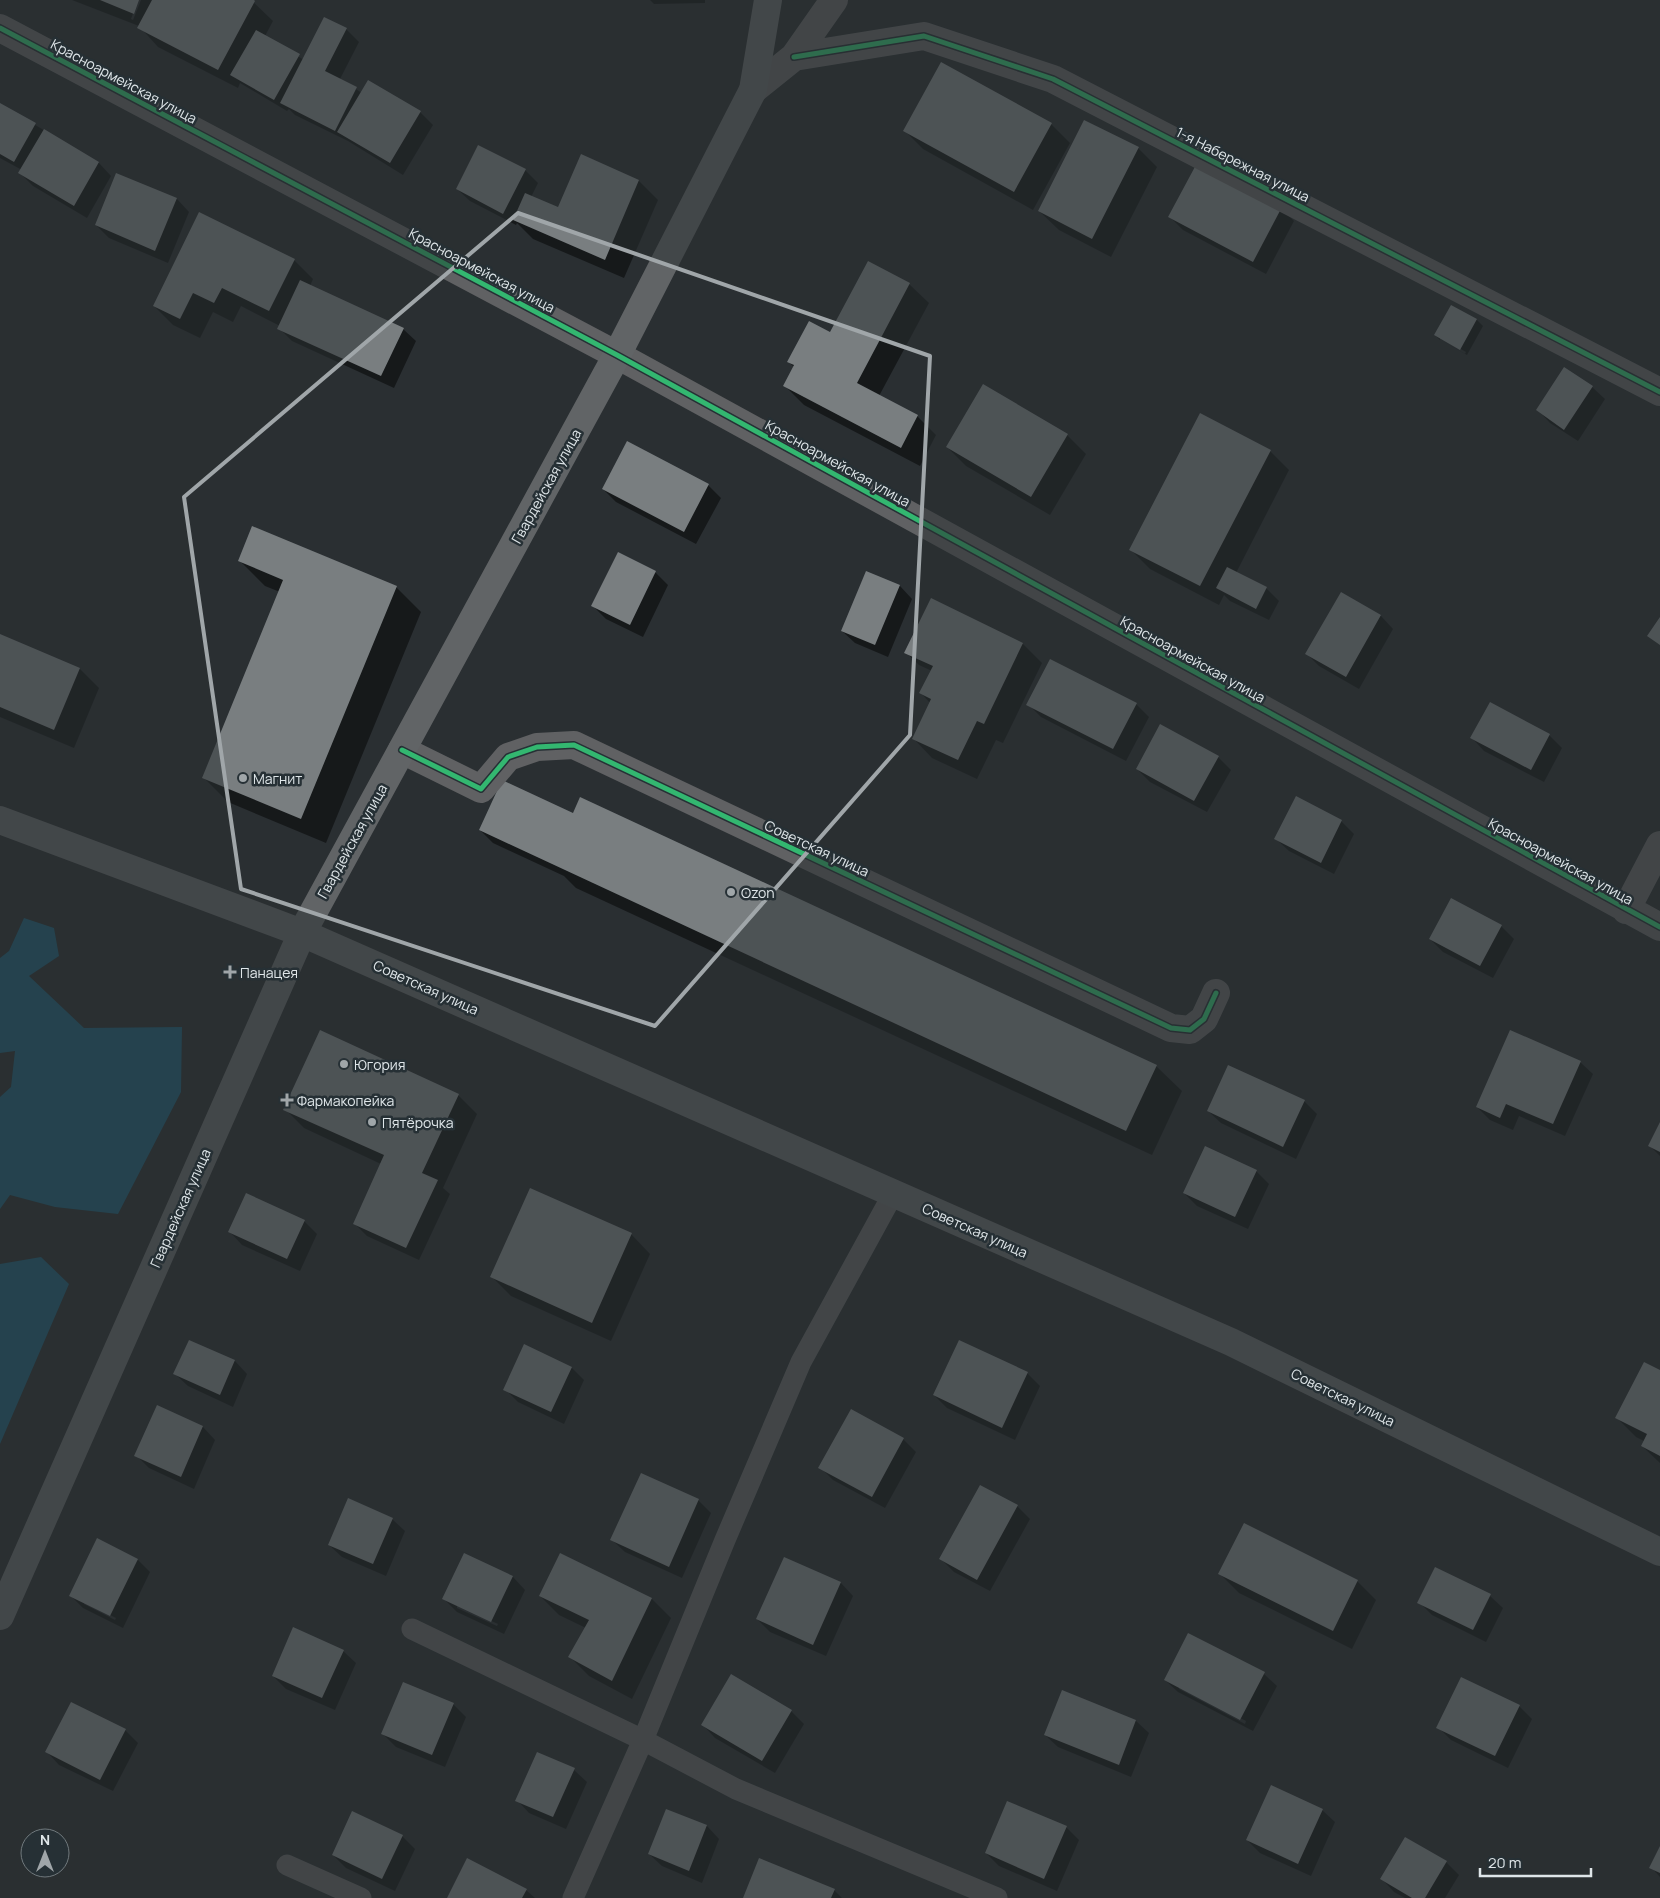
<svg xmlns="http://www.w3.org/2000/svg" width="1660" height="1898" font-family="Manrope,sans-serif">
  <rect width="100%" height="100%" fill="#2a2f32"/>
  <!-- green -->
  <path fill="#1f5a71" d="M24,918L54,928L59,956L29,976L84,1028L182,1027L181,1092L118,1214L55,1207L10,1195L0,1209V1097L11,1087L15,1051L0,1053V958L9,951Z
    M41,1257L69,1284L0,1444V1264Z"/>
  <!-- shadow -->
  <path fill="#0007" fill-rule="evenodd" d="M72,0H138L131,19L133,20L141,0H251L273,21L265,36L304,60L325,19L346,29L359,42L340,79L362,93L420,112L433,125L403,175L348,141L295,115L289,109L287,111L240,83L238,88L158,47L139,26Z
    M650,0H705V3L654,4Z
    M0,104L99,163L111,176L87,218L33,186L20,173L22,170L0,158Z
    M1051,124L1070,143L1033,210L923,149L904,130Z
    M1138,148L1157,167L1111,257L1059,230L1039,211Z
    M581,156L639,181L658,200L624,278L533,239L517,223L516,225L470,201L457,189L525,170L538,183L531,197L558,209Z
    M117,175L177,199L189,212L168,263L109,238L96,225Z
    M1281,208L1294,221L1266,274L1183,230L1170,217Z
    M294,260L313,279L310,286L403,329L416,341L394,388L292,341L279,328L280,326L241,306L233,322L213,312L200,338L173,325L154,306Z
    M909,284L929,303L879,396L917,416L936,435L920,466L804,405L785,386L795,368L788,361Z
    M1451,306L1477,320L1483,326L1467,355L1441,340L1465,354L1466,352L1440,337V340L1435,335Z
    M1592,387L1605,399L1578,441L1550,423L1538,410Z
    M1067,435L1086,454L1050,515L966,466L947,447Z
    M1270,451L1289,470L1236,573L1266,588L1279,601L1269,620L1230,601L1224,595L1219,605L1150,569L1131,550Z
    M708,485L721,498L696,544L616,502L603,489Z
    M618,554L656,573L668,585L643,637L606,619L593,606Z
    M240,561L396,587L421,612L326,843L228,802L203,777L280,592L265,586Z
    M866,572L900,586L912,599L888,657L855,643L842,631Z
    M1341,594L1381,616L1393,629L1359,689L1319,666L1307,654Z
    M0,636L80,669L99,688L74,748L0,717Z
    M1023,644L1042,663L1003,743L996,740L977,779L932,758L913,738L930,703L921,693L932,671L919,665L906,652Z
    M1028,704H1136L1149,717L1126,761L1041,717Z
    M1549,735L1562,748L1544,782L1484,751L1472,738Z
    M1218,757L1231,770L1207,812L1150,782L1137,769Z
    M573,815L1156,1066L1182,1091L1152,1155L576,888L564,876L493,843L480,830Z
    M1341,821L1354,834L1334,874L1289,851L1276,839Z
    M1501,926L1514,939L1493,978L1443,952L1430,939Z
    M1580,1062L1593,1074L1565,1136L1519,1116L1513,1130L1490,1120L1477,1107Z
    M458,1095L477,1114L443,1188L450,1194L419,1260L367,1236L354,1223L381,1164L304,1128L285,1109Z
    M1304,1101L1317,1114L1296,1159L1221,1123L1208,1111Z
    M1660,1125V1156L1650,1146Z
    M1256,1171L1269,1184L1248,1229L1197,1206L1184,1193Z
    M246,1195L304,1221L317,1234L300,1271L242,1245L230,1232Z
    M631,1234L650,1254L611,1341L511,1296L492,1277Z
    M190,1342L235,1361L247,1374L233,1407L188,1386L175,1374Z
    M572,1368L584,1380L564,1424L518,1402L505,1389Z
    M1660,1371V1463L1642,1446L1644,1441L1636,1437L1617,1418Z
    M1027,1373L1040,1386L1015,1440L947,1408L934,1395Z
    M158,1407L203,1427L215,1440L194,1489L149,1468L136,1455Z
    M903,1439L916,1452L885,1508L833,1480L820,1467Z
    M698,1500L711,1513L682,1578L625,1552L612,1540Z
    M1017,1506L1030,1519L990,1591L954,1572L941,1559Z
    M392,1519L405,1531L386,1576L342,1557L329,1545Z
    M465,1555L513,1577L525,1590L504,1634L457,1612L444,1599ZM457,1605L498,1624L497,1626L457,1608Z
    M784,1558L841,1583L853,1596L826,1656L770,1632L757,1619Z
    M138,1560L150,1572L123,1628L83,1608L70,1595ZM84,1602L116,1618L115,1620L84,1604Z
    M1220,1574L1357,1581L1376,1600L1352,1649L1239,1593Z
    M540,1596L652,1599L671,1618L632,1699L589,1676L570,1657L586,1628L559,1615Z
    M1490,1596L1503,1608L1486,1642L1432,1615L1419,1602Z
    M343,1651L356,1663L335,1710L286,1689L273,1676Z
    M1264,1674L1277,1686L1253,1731L1178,1692L1165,1680ZM1179,1686L1246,1721L1245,1724L1179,1689Z
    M1063,1691L1136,1721L1149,1733L1131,1777L1058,1747L1045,1735Z
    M453,1704L466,1717L445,1767L396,1747L383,1734Z
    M1519,1706L1532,1719L1508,1768L1451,1740L1438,1727Z
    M791,1711L804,1724L775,1773L715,1738L703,1725Z
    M125,1730L138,1743L113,1791L59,1765L47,1752Z
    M574,1770L587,1782L566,1829L529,1813L517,1800Z
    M667,1810L707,1826L719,1839L702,1883L662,1866L649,1854Z
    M1322,1810L1335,1822L1311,1876L1260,1853L1247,1840Z
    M1066,1827L1079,1840L1057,1891L999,1866L986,1853Z
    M402,1836L415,1849L395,1891L346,1868L333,1855Z
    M1406,1838L1446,1862L1459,1875L1445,1898H1405L1394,1892L1382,1879Z
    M1660,1849V1877L1651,1867Z
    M526,1890L535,1898H448Z
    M834,1890L842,1898H744Z"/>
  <!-- building -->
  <path fill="#797e80" d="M100,0H139L134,14Z
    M152,0H254L255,1L218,70L137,28Z
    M324,17L347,28L325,71L357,87L335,131L280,103Z
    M256,30L300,54L274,100L230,75Z
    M941,62L1052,123L1014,192L903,131Z
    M368,80L421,111L390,163L337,132Z
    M0,103L36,123L14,162L0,154Z
    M1084,120L1139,147L1092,239L1038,211Z
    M44,129L99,162L74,206L18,173Z
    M478,145L526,169L503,214L456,189Z
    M581,154L639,180L605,260L513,220L525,193L558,207Z
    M1197,163L1282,207L1253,262L1168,217Z
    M116,173L177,198L155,251L95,225Z
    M199,212L295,259L269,311L222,288L214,303L193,293L180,319L153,306Z
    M868,261L910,283L857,383L918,415L901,448L783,386L794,365L787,362L809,321L830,332Z
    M300,280L404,328L381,376L277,329Z
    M1451,305L1477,319L1460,350L1434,335Z
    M1564,367L1593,386L1564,430L1536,410Z
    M983,384L1068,434L1031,497L946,447Z
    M1200,413L1271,450L1200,586L1129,550Z
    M627,441L709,484L684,532L602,489Z
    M252,526L397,586L301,819L202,778L283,580L238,561Z
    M618,552L656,571L630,625L591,606Z
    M1227,567L1267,587L1256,609L1216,588Z
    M866,571L900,585L875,645L841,631Z
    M1341,592L1381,615L1346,677L1305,654Z
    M931,598L1023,643L984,724L977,721L958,760L912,739L931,699L919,693L933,666L904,653Z
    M1660,617V645L1647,636Z
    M0,634L80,668L54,730L0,707Z
    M1050,659L1137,703L1113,749L1026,705Z
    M1490,702L1550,734L1531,770L1470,738Z
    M1160,724L1219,756L1194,801L1136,769Z
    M502,780L573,813L580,797L1157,1065L1126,1131L479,830Z
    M1296,796L1342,820L1321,863L1274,839Z
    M1451,898L1502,925L1480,966L1429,939Z
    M320,1030L459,1094L422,1173L438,1180L406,1248L353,1224L384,1155L283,1110Z
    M1510,1030L1581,1061L1553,1124L1506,1104L1500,1118L1476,1107Z
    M1228,1065L1305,1100L1283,1147L1207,1111Z
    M1660,1122V1152L1648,1146Z
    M1205,1146L1257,1170L1235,1217L1183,1193Z
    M530,1188L632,1233L592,1323L490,1277Z
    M246,1193L305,1220L287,1259L228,1232Z
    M189,1340L235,1360L220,1395L173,1374Z
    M959,1340L1028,1372L1002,1428L933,1395Z
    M524,1344L572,1367L551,1412L503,1390Z
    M1644,1362L1660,1370V1456L1641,1446L1647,1434L1615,1418Z
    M157,1405L203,1426L181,1477L134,1456Z
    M851,1409L904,1438L872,1497L818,1468Z
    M641,1473L699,1499L669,1567L610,1540Z
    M980,1485L1018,1505L977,1580L939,1559Z
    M348,1498L393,1518L373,1564L328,1545Z
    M1244,1523L1358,1580L1333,1631L1218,1574Z
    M97,1538L138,1559L110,1616L69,1596Z
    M464,1553L513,1576L491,1622L442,1599Z
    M560,1553L652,1598L612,1681L568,1657L589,1620L539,1596Z
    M784,1557L841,1582L813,1645L756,1619Z
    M1435,1567L1491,1594L1473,1630L1417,1603Z
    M293,1627L344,1650L322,1698L272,1676Z
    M1188,1633L1265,1672L1240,1720L1164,1680Z
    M731,1674L792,1710L762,1761L701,1725Z
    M1461,1677L1520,1705L1495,1756L1436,1728Z
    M403,1682L454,1703L432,1755L381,1734Z
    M1062,1690L1136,1720L1119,1765L1044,1735Z
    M71,1702L126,1729L100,1780L45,1752Z
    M537,1752L575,1768L553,1817L515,1801Z
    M1271,1785L1323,1809L1298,1864L1246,1840Z
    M1007,1801L1067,1826L1044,1879L985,1853Z
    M666,1809L707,1825L689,1871L648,1854Z
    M352,1811L403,1835L382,1879L332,1855Z
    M1405,1837L1447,1861L1425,1898H1412L1380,1879Z
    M1660,1846V1873L1649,1868Z
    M467,1858L527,1889L522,1898H447Z
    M759,1858L835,1889L831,1898H743Z"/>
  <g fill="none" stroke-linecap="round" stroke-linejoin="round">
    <!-- lane -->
    <path stroke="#606163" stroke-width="21" d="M412,1629L643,1740L736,1789L997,1898
      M287,1865L361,1898
      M573,1898L643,1740L725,1540L801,1362L893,1194"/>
    <!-- street -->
    <path stroke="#606163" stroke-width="28" d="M0,28L617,355L1660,927
      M794,57L924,36L1053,79L1660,392
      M753,90L794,57L834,0
      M402,750L481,789L508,757L537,747L574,745L1171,1028L1190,1030L1204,1019L1216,993
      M1626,910L1660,845"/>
    <!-- secondary -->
    <path stroke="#616466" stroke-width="28" d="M0,820L302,933L1231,1342L1660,1552
      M0,1616L302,933L617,355L753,90L768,0"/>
    <defs>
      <path id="cycleway" d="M0,28L617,355L1660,927
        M794,57L924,36L1053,79L1660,392
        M402,750L481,789L508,757L537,747L574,745L1171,1028L1190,1030L1204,1019L1216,993"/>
    </defs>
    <!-- cycleway casing -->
    <use href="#cycleway" stroke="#263035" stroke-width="8"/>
    <!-- cycleway -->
    <use href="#cycleway" stroke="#33b770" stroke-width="5"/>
  </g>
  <!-- marked area -->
  <path d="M0 0H1660V1898H0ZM518,213L930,356L910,735L655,1026L241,889L184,497Z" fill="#2a2f32" fill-opacity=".55" fill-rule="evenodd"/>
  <path fill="none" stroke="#a0a6a9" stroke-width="4" stroke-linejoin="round" d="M518,213L930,356L910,735L655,1026L241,889L184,497Z"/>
  <!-- markers -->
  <g fill="#a0a6a9" stroke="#263035" stroke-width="2">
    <circle cx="243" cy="778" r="5"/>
    <circle cx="731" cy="892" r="5"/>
    <path d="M227.5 964.5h5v5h5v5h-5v5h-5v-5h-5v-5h5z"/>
    <circle cx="344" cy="1064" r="5"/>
    <path d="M284.5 1092.5h5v5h5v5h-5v5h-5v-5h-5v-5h5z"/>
    <circle cx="372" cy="1122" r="5"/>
  </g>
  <g text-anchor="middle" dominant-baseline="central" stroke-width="5" stroke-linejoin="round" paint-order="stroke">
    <!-- street labels -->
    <g font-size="14" fill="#dfe6e9" stroke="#263035">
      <text transform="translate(124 81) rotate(28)">Красноармейская улица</text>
      <text transform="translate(1243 164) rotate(27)">1-я Набережная улица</text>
      <text transform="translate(482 270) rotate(28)">Красноармейская улица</text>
      <text transform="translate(838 463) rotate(29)">Красноармейская улица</text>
      <text transform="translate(546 486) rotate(-61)">Гвардейская улица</text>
      <text transform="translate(1193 659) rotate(29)">Красноармейская улица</text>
      <text transform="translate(352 841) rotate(-61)">Гвардейская улица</text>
      <text transform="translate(817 848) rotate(25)">Советская улица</text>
      <text transform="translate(1561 861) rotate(29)">Красноармейская улица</text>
      <text transform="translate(426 987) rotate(24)">Советская улица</text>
      <text transform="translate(180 1208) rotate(-66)">Гвардейская улица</text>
      <text transform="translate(975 1230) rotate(24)">Советская улица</text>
      <text transform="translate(1343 1397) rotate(26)">Советская улица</text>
    </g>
    <!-- poi labels -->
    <g font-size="14" fill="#dfe6e9" stroke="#263035" text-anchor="start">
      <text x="253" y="778">Магнит</text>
      <text x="741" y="892">Ozon</text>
      <text x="240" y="972">Панацея</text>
      <text x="354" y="1064">Югория</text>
      <text x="297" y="1100">Фармакопейка</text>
      <text x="382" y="1122">Пятёрочка</text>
    </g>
  </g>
  <!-- north arrow -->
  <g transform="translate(45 1853)"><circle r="24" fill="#263035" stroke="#70797d"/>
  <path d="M0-4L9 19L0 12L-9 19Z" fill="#a0a6a9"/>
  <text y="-8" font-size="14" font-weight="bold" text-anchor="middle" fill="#dfe6e9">N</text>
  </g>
  <!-- scale -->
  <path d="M1480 1868v8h111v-8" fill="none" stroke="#dfe6e9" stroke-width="2.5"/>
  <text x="1488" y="1868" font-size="15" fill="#dfe6e9" stroke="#263035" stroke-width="4" paint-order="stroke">20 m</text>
</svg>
